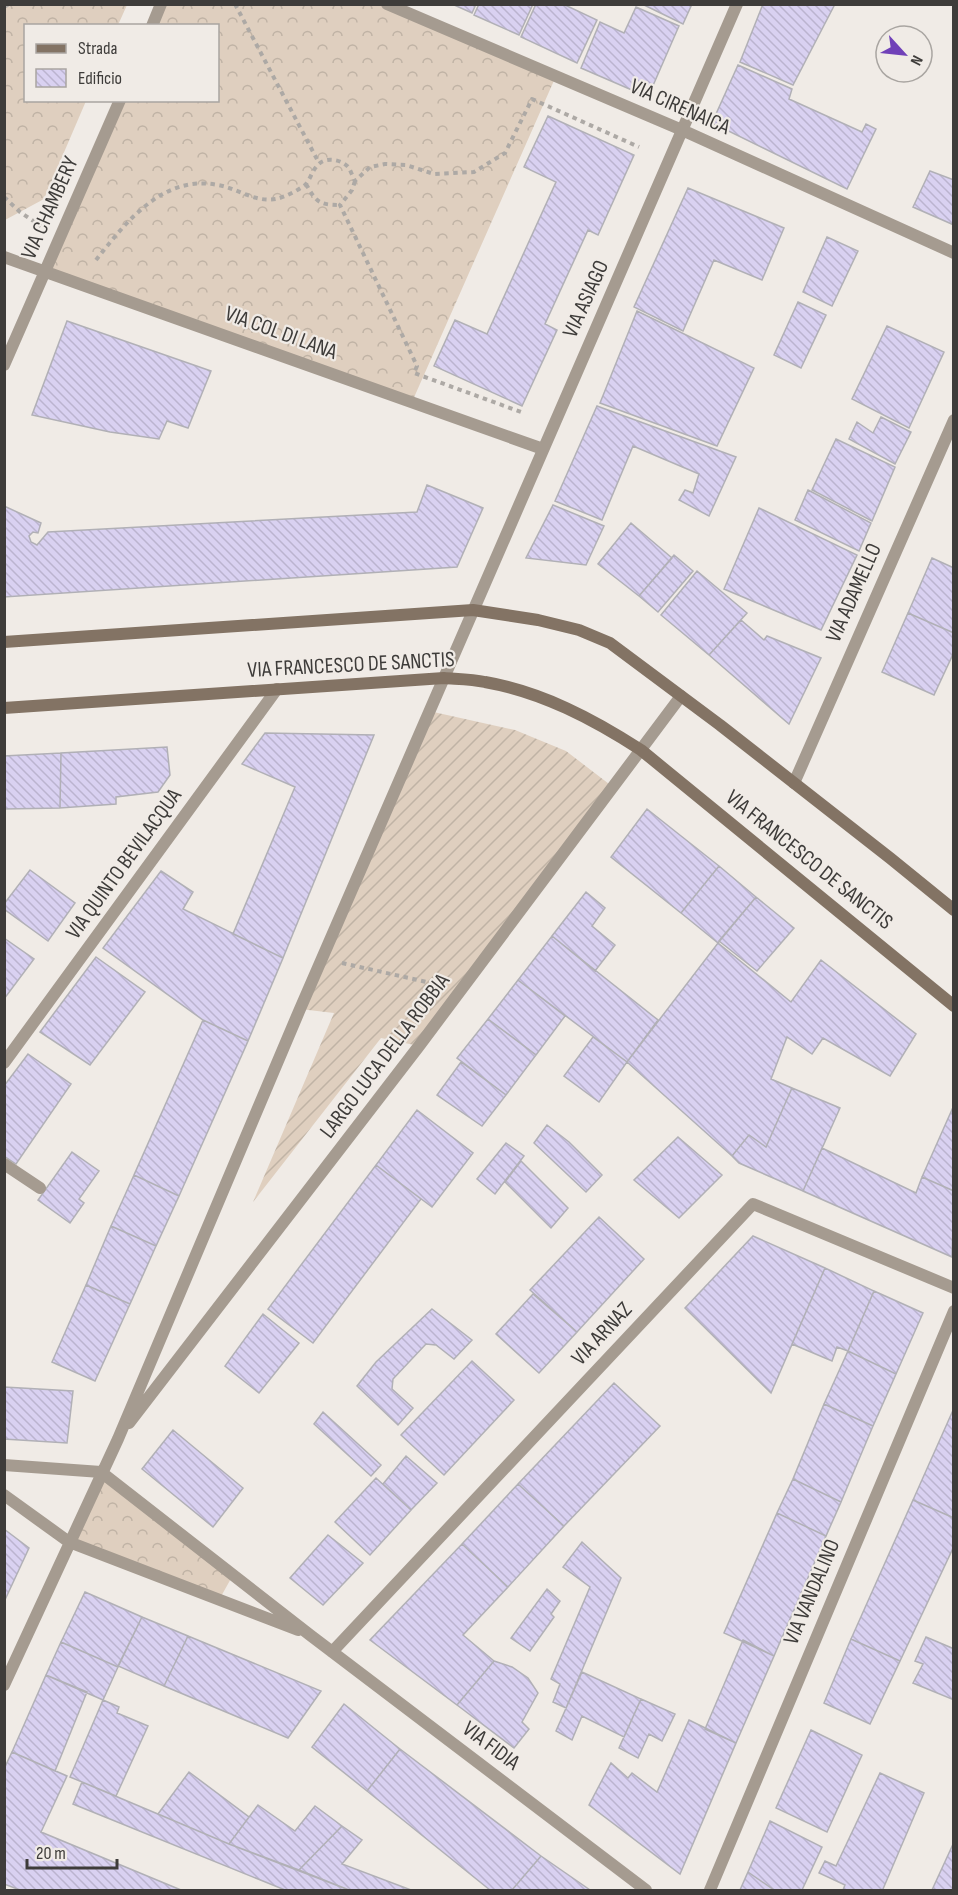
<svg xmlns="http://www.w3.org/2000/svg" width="958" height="1895" font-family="'Sofia Sans Condensed',sans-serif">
  <defs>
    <pattern id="forest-crowns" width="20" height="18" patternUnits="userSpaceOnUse" patternTransform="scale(1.5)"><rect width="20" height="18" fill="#dfcfbf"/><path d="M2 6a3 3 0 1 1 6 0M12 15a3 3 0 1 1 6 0" fill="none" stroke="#c0b3a5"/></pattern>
    <pattern id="garden-furrows" width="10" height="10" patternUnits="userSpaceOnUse" patternTransform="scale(1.5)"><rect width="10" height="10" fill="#dfcfbf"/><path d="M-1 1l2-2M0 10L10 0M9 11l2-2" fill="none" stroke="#c0b3a5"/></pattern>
    <pattern id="building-back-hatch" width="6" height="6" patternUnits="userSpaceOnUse" patternTransform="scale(1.5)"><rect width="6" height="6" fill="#d9d1f1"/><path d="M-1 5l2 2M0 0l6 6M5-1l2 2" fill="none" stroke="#bbb4cf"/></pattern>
  </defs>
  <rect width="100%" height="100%" fill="#f0ebe6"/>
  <!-- forest -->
  <path fill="url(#forest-crowns)" d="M5,4L127,5L118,25L26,26V100L86,101L44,199L5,220Z
    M161,5H387L556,76L412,402L45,271L120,101L218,100V26L152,25Z
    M101,1472L233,1575L219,1600L69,1542Z"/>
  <!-- garden -->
  <path fill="url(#garden-furrows)" d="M429,711L515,730L566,751L613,787L419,1046L381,1038L253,1202L334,1013L300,1009Z"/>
  <!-- building -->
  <path fill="url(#building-back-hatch)" stroke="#b1b0b6" stroke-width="1.5" d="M452,4H476L472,13Z
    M479,4H533L519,35L474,15Z
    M536,4H563L597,20L577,63L521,37Z
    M642,4H692L683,24Z
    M763,4H835L793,85L740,62Z
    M636,7L679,26L648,97L581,68L600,22L624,33Z
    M738,65L792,89L789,99L862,132L866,124L876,129L847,189L712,123Z
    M548,116L634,155L598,235L588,230L545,324L557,330L522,406L434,366L455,320L487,334L556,182L524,167Z
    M930,171L954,180V225L913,207Z
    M688,188L784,228L762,280L714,260L683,331L634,307Z
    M827,237L858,251L832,306L803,292Z
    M798,302L826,315L801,368L774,355Z
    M637,311L754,368L717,446L600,403Z
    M67,321L211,371L188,428L167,421L159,439L110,432L32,415Z
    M887,326L944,352L909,428L852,399Z
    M597,406L736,457L709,516L679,500L685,490L693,493L699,474L633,446L602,520L555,501Z
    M881,417L911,432L895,464L849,439L857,422L873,433Z
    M836,439L895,467L872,521L812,490Z
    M427,485L483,508L457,567L4,597V506L41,523L38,533L33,532L29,536L31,542L37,545L48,532L417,512Z
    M808,490L871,523L859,551L795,520Z
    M553,505L604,526L586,565L526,558Z
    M759,508L857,555L821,630L724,589Z
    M631,523L672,558L639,596L598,564Z
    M674,555L693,571L658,612L639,596Z
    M932,558L954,568V633L908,613Z
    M697,571L747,613L709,655L661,615Z
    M908,613L954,633V652L934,695L882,672Z
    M741,620L764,640L767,636L821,658L789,724L709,655Z
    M265,733L374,735L283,958L233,934L295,787L242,764Z
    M167,747L170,775L158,792L116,797V804L60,808L61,753Z
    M61,753L60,808L4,809V756Z
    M647,809L719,866L681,913L611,857Z
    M719,866L756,897L718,943L681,913Z
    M30,870L75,903L48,941L4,909V904Z
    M161,871L193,892L183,909L283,958L248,1041L203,1020L103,948Z
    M586,892L605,908L592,926L615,945L595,971L552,936Z
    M756,897L794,928L757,971L719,941Z
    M552,936L658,1020L627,1062L518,980Z
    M4,938L34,959L4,999Z
    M718,943L791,1002L821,960L916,1034L890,1076L823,1038L812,1054L787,1037L771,1079L792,1088L766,1147L749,1135L732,1156L627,1062Z
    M96,957L145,992L90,1065L40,1032Z
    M518,980L565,1016L536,1055L488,1019Z
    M488,1019L536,1055L506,1095L457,1058Z
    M203,1020L248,1041L179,1196L134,1175Z
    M593,1037L627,1062L599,1102L564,1076Z
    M28,1054L71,1084L16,1164L4,1156V1086Z
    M461,1062L506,1095L482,1126L437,1095Z
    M792,1088L840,1108L803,1191L739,1163L732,1156L749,1135L766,1147Z
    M954,1105V1191L922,1177Z
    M417,1110L473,1153L432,1207L376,1165Z
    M547,1125L569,1142L602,1175L586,1192L534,1143Z
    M678,1137L722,1175L679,1218L634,1180Z
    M506,1143L524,1156L495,1194L477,1179Z
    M822,1148L916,1193L922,1177L954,1191L952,1257L803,1191Z
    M72,1152L99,1171L79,1199L84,1203L70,1223L38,1200Z
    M521,1161L568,1208L551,1228L505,1182Z
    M376,1165L421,1199L313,1343L268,1309Z
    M134,1175L179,1196L156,1246L111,1226Z
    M599,1217L644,1259L577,1332L530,1290Z
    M111,1226L156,1246L130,1304L86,1285Z
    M753,1236L825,1268L771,1393L685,1308Z
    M825,1268L874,1291L848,1351L837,1347L832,1361L792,1344Z
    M86,1285L130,1304L95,1381L52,1362Z
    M874,1291L923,1313L896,1374L848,1351Z
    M533,1294L577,1332L539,1373L496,1334Z
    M432,1309L472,1340L454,1359L436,1345L426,1344L393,1379L392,1389L413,1408L398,1425L357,1386L376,1362Z
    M263,1314L299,1343L259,1393L225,1366Z
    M848,1351L896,1374L873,1426L824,1404Z
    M472,1361L514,1400L444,1475L401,1435Z
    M614,1383L660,1426L564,1526L518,1484Z
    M4,1387L73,1391L67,1443L4,1439Z
    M824,1404L873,1426L841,1502L793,1479Z
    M954,1408V1518L913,1500Z
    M323,1412L381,1465L371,1476L314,1424Z
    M173,1430L243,1488L213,1527L142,1469Z
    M406,1456L437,1483L411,1510L383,1484Z
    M376,1478L411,1510L370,1555L335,1522Z
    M793,1479L841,1502L826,1536L777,1513Z
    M518,1484L564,1526L508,1587L462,1544Z
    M913,1500L954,1518V1546L900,1661L851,1639Z
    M777,1513L826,1536L774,1656L724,1633Z
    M4,1529L29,1548L4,1602Z
    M328,1535L363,1563L323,1605L290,1578Z
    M582,1542L621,1578L566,1708L553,1702L560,1684L551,1679L590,1587L563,1567Z
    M462,1544L508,1587L463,1635L494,1661L457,1705L370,1640Z
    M547,1589L560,1601L551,1614L554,1617L530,1651L511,1638Z
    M85,1592L142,1617L118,1667L61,1642Z
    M142,1617L188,1636L164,1686L118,1666Z
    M188,1636L321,1691L288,1738L164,1686Z
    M926,1637L952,1648L954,1646V1700L913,1683L923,1664L915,1661Z
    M851,1639L900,1661L870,1724L824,1703Z
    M743,1640L774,1656L736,1743L705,1729Z
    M61,1642L118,1667L103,1700L46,1675Z
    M494,1661L512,1667L528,1678L538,1693L522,1722L529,1729L514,1748L457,1705Z
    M582,1672L641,1699L624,1737L582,1716L572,1740L556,1731Z
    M46,1675L87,1692L55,1771L12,1752Z
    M641,1699L675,1714L662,1741L649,1734L638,1758L619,1748Z
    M103,1700L119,1707L117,1713L148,1726L116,1796L70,1777Z
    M344,1704L400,1749L367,1791L312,1747Z
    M689,1720L736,1743L680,1874L589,1805L611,1763L628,1778L632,1773L657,1792Z
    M811,1730L862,1755L827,1832L776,1808Z
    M400,1749L541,1856L512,1890H490L367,1791Z
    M12,1752L67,1776L41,1832L181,1890H20L4,1884V1769Z
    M189,1772L249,1817L229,1844L158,1814Z
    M880,1773L924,1793L883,1889L886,1890H843L845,1885L819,1873L825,1861L836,1866Z
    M82,1782L229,1844L349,1890H285L73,1804Z
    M258,1805L295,1831L315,1806L342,1826L299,1870L229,1844Z
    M770,1821L822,1847L802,1890H774L748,1872Z
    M342,1826L362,1840L342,1864L411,1890H349L299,1870Z
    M954,1842V1890H932Z
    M541,1856L590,1890H512Z
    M748,1872L774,1890H740Z"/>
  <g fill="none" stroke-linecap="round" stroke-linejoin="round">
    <!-- path -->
    <path stroke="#ada9a5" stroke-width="4" stroke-dasharray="4.5 4.5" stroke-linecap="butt" d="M235,4L319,163
      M4,7L9,4
      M355,181L352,190L340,205L417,366L414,373L521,412
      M306,184C316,202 319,205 340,205
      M4,197L20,212L41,226
      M96,260C126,222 163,174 218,185C237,188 255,203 276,199C285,197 297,191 305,185C310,180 312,171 317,166C324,156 342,159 349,168C351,172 353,177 355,181L370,167L385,164L406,165L434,174L474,172L505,153L532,99L639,147
      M342,963L440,985"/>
    <!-- lane -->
    <path stroke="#a59b90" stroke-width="12" d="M4,1164L40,1188"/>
    <!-- street -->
    <path stroke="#a59b90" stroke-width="12" d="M387,4L682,130L954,253
      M152,26L161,4
      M4,257L543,449
      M4,365L120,100
      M794,783L954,420
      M4,1063L277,689
      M129,1423L419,1046L681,696
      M4,1465L101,1472
      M101,1472L310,1635L646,1890
      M4,1495L69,1542L298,1630
      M332,1652L753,1204L954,1288
      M4,1685L118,1439L300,1009L737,4
      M710,1890L954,1311"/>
    <!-- secondary -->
    <path stroke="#837364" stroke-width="12" d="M4,642L473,610L538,620L579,630L610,643L720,725L890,858L954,910
      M4,708L444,678C457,679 472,679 485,682C542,692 593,719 641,750L954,1006"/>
  </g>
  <g text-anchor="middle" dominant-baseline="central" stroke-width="4.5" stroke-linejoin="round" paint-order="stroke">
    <!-- street labels -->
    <g font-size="22" fill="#3e3c3a" stroke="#f0ebe6">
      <text transform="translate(680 107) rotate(24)">VIA CIRENAICA</text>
      <text transform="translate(50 208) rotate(-66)">VIA CHAMBERY</text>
      <text transform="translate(586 299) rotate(-66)">VIA ASIAGO</text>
      <text transform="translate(281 333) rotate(20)">VIA COL DI LANA</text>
      <text transform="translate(854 593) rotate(-66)">VIA ADAMELLO</text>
      <text transform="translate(351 665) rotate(-3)">VIA FRANCESCO DE SANCTIS</text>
      <text transform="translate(809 860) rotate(39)">VIA FRANCESCO DE SANCTIS</text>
      <text transform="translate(124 864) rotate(-54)">VIA QUINTO BEVILACQUA</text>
      <text transform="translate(385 1056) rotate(-53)">LARGO LUCA DELLA ROBBIA</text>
      <text transform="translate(602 1334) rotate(-47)">VIA ARNAZ</text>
      <text transform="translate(812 1592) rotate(-67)">VIA VANDALINO</text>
      <text transform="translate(491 1746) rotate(37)">VIA FIDIA</text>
    </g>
  </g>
  <!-- border -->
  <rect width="958" height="1895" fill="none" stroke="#3e3c3a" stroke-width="12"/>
  <!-- legend -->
  <rect x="24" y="24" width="195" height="78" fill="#f0ebe6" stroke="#a9a5a1" stroke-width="1.5"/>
  <rect x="36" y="44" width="30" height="9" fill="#837364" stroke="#a9a5a1" stroke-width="1.5"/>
  <text x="78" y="54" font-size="18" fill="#3e3c3a">Strada</text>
  <rect x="36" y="69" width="30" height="18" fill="url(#building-back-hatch)" stroke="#a9a5a1" stroke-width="1.5"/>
  <text x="78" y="84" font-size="18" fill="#3e3c3a">Edificio</text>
  <!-- north arrow -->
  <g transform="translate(904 54) rotate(117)"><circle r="28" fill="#f0ebe6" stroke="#a9a5a1" stroke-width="1.5"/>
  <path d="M0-4.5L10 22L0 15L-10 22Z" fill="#7041b8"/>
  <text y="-9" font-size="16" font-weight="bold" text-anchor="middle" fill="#3e3c3a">N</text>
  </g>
  <!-- scale -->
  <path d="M27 1859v9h90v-9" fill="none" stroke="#3e3c3a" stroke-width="3"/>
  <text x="36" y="1859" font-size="18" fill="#3e3c3a" stroke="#f0ebe6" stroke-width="4.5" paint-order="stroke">20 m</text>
</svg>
